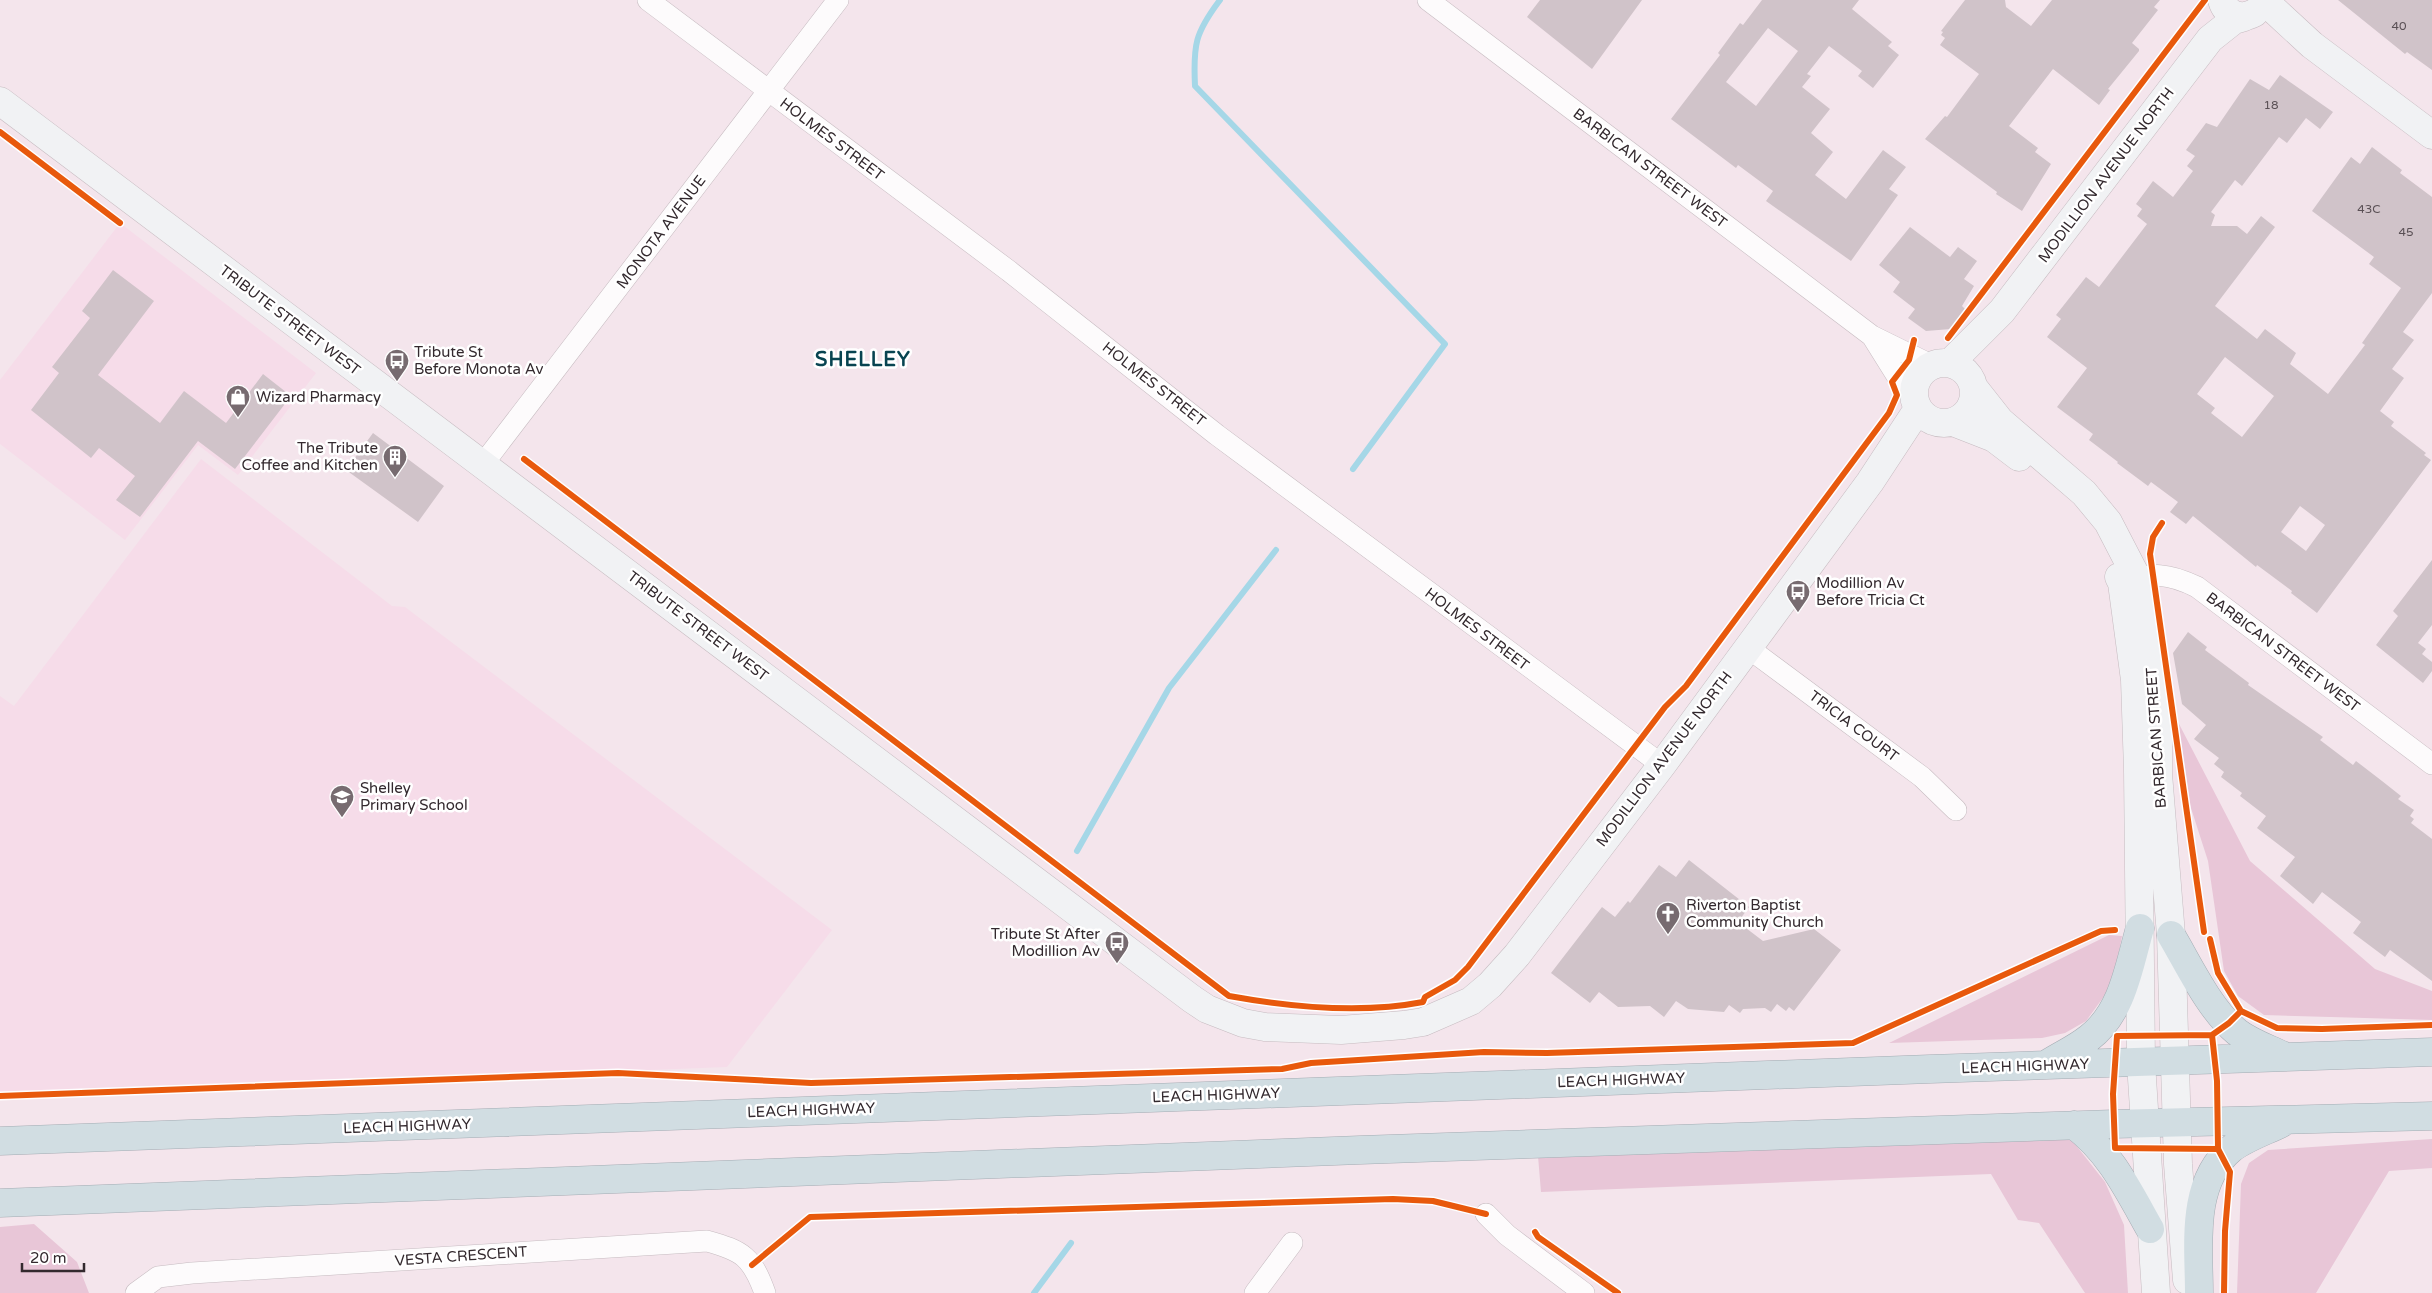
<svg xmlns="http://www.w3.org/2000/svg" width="2432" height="1293" font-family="'Varela Round',sans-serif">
  <rect width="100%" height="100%" fill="#f4e5ec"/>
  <!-- built -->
  <path fill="#f6dce9" d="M120,223L316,373L238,475L198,445L125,540L0,444V380Z
    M201,459L392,606L405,607L832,930L727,1067L0,1095V696L14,706Z"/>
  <!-- green -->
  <path fill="#e8c6d7" d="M2178,722L2250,861L2375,969L2432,991V1020L2264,1015L2238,996L2224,971L2208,861L2190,805Z
    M2109,935L2122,936L2113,984L2086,1021L2065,1033L2042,1038L1889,1043Z
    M2071,1139L2105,1182L2124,1225L2128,1293H2085L2039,1223L2018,1220L1991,1174L1541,1192L1538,1156Z
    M2432,1139V1168L2389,1171L2316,1293H2237L2241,1184L2249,1163L2268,1150Z
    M34,1224L77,1262L89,1293H0V1227Z"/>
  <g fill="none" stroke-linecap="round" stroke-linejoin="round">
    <!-- stream -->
    <path stroke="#a5d7e7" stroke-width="6" d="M1220,0C1195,33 1193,45 1195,86L1445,344L1353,469
      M1077,851L1169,688L1276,550
      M1034,1293L1071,1243"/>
  </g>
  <!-- building -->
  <path fill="#d0c3c9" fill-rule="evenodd" d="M1540,0H1642L1592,69L1527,17Z
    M1762,0H1859L1852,9L1892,42L1888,46L1899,55L1873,88L1858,76L1862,71L1829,46L1807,74L1811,76L1802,87L1830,109L1811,133L1833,152L1815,175L1846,199L1883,150L1906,167L1889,189L1898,195L1851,261L1766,201L1773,191L1738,165L1736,168L1671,119L1720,55L1718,53L1740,23L1743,25ZM1768,28L1798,51L1756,106L1726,82Z
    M1965,0H2005L2006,7L2031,26L2052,0H2160L2154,7L2158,10L2132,43L2139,49V51L2108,89L2110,90L2099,105L2053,69L2009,126L2038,148L2035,152L2051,164L2022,211L1996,194L1997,192L1925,139L1945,116L1947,117L1979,74L1940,45L1945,38L1941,35L1943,32L1941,31Z
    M2338,0H2432V70L2407,52L2405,54Z
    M2280,75L2333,112L2320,129L2306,118L2287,143L2279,137L2242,186L2235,180L2211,212L2215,215L2211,226H2237L2247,234L2261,216L2275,227L2215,306L2257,339L2265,329L2296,353L2290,364L2328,394L2365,345L2362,343L2401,288L2369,264L2374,257L2312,211L2351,157L2360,164L2372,147L2402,170L2400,173L2432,197V293L2403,332L2414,340L2392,369L2404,378L2380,411L2394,422L2391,426L2426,453L2424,455L2431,460L2317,613L2291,593L2292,591L2257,565L2256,567L2193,516L2186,524L2170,512L2178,502L2151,482L2148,486L2117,463L2118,462L2089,440L2093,434L2057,407L2087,368L2047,337L2061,319L2056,315L2086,277L2099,287L2147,224L2137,216L2142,209L2136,204L2153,181L2173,197L2193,171L2187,166L2195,156L2186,150L2206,123L2217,127L2250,79L2269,90ZM2225,357L2274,396L2242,437L2211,413L2215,408L2197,394ZM2300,506L2325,525L2306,551L2281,532Z
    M1910,227L1950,257L1958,247L1977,261L1964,279L1974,286L1962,306L1966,310L1951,329L1926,331L1908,318L1915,309L1893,292L1900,282L1879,265Z
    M113,270L154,301L98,375L160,423L184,391L226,423L263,374L291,396L235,469L198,441L140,517L116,500L135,476L99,448L91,458L31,410L59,373L52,367L90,318L82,311Z
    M373,433L444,486L418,522L346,470Z
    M2432,560V625L2418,643L2426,649L2422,654L2432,662V671L2423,683L2376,645L2398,616L2393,611Z
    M2188,632L2207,647L2205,650L2249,683L2248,685L2323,737L2320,740L2353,765L2356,761L2382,781L2401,796L2398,799L2414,810L2410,816L2414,819L2411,823L2432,839V981L2390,950L2385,957L2353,933L2361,922L2322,892L2313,904L2280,876L2295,857L2257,828L2266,816L2240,796L2242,793L2221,777L2224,772L2214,764L2219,758L2194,739L2206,725L2182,704L2173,653Z
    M1689,860L1749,907L1738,922L1763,941L1814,929L1841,950L1794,1011L1789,1007L1786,1011L1777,1004L1771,1012L1765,1008L1743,1009L1740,1013L1729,1005L1724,1012L1688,1009L1676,1001L1664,1017L1650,1006L1618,1007L1599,992L1590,1003L1551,973L1602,907L1615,917L1628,901L1630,903L1659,865L1676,877Z"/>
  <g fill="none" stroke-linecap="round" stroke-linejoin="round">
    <defs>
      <path id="street" d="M648,0L1009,271L1217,435L1662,765
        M1428,0L1872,336L1931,365
        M1872,336L1897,376L1914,396
        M483,464L838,0
        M2122,583C2153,572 2168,573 2197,587L2432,764
        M1747,647L1922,777L1956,810
        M1486,1214L1507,1235L1584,1293
        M136,1293L158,1277L192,1273L707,1241C743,1251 752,1257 765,1293
        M1255,1293L1292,1243"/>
      <path id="secondary" d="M2222,0C2226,15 2241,20 2254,13
        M2267,0L2273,9L2312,45L2432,135
        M0,101L1192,999L1207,1009L1243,1023L1265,1027L1341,1030L1404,1025L1423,1022L1471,1001L1490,985L1517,955L1662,765L1870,482L1918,409
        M1914 393a30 30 0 1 1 60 0a30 30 0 1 1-60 0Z
        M1950,363L2002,311L2210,39L2234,20L2244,17
        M1974,388L2000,421L2084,493L2108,522L2137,578L2146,617L2158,709V774L2171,935L2178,1164L2187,1280
        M1953,422L1994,438L2019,457
        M2119,577L2122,583L2135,680L2138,770L2141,1063L2156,1293"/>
      <path id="highway" d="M2171,935C2189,965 2209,1009 2237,1032C2250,1042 2267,1048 2282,1055
        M2047,1064C2061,1055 2077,1048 2089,1038C2123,1012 2129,966 2140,928
        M2074,1125C2110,1152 2128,1190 2150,1229
        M0,1141L1930,1069L2432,1052
        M0,1203L1360,1150L2114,1124L2432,1116
        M2199,1293C2199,1246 2190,1183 2231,1149C2245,1138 2266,1131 2282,1123"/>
    </defs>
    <!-- street casing -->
    <use href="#street" stroke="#c6bbc0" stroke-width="22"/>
    <!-- secondary casing -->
    <use href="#secondary" stroke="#c6bbc0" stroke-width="29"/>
    <!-- highway casing -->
    <use href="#highway" stroke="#a4acb3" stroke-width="29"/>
    <!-- street -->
    <use href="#street" stroke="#fdfbfc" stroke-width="21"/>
    <!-- secondary -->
    <use href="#secondary" stroke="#f1f2f4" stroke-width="28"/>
    <!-- highway -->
    <use href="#highway" stroke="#d1dde2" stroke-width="28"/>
    <defs>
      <path id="cycleway" d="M0,132L120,223
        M1948,338L2205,0
        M524,459L1229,996C1290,1007 1361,1014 1423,1002L1425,997L1455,980L1468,967L1665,707L1686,686L1889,413L1897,395L1892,382L1909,360L1914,340
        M2162,523L2153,537L2150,554L2204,932
        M2210,939L2218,973L2241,1011L2277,1028L2322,1029L2432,1025
        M2212,1035L2117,1036L2113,1094L2115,1148L2218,1149
        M0,1096L618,1073L811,1083L1282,1069L1311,1063L1484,1052L1547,1053L1853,1043L2101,931L2115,930
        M1535,1232L1538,1237L1618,1293
        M752,1265L810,1217L1393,1199L1433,1201L1486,1214
        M2224,1293L2225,1231L2230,1172L2218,1149L2217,1081L2212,1035L2229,1023L2241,1011"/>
    </defs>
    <!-- cycleway casing -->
    <use href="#cycleway" stroke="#fff" stroke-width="9"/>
    <!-- cycleway -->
    <use href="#cycleway" stroke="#e8590c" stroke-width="6"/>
  </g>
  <!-- icons -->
  <defs>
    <symbol id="bus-pin" viewBox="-11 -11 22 30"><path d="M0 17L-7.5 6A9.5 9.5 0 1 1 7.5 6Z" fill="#776b70" stroke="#fff"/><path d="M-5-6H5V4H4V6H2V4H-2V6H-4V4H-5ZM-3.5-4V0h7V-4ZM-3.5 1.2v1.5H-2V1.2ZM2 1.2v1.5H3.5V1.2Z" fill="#fff"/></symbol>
    <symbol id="shop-pin" viewBox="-11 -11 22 30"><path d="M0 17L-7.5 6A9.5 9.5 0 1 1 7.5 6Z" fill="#776b70" stroke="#fff"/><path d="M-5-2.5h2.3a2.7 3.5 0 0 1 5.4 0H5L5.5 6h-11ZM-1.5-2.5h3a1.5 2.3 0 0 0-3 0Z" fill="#fff"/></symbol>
    <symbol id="building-pin" viewBox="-11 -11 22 30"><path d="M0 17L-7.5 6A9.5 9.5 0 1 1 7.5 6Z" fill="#776b70" stroke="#fff"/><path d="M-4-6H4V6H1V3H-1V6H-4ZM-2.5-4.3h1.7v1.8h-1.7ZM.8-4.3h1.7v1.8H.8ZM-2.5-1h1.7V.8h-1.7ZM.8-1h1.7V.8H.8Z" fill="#fff"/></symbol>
    <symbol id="school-pin" viewBox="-11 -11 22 30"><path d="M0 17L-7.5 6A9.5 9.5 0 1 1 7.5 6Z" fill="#776b70" stroke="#fff"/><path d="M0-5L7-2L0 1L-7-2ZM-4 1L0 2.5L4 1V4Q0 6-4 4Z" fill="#fff"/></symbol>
    <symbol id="church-pin" viewBox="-11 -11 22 30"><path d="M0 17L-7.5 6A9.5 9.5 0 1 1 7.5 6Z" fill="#776b70" stroke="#fff"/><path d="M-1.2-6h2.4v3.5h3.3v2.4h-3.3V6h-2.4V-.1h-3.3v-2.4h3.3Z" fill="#fff"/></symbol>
  </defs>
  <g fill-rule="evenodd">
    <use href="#bus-pin" x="383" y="347" width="28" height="38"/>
    <use href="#shop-pin" x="224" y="383" width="28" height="38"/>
    <use href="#building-pin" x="381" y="443" width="28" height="38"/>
    <use href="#bus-pin" x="1784" y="578" width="28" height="38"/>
    <use href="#school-pin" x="328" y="783" width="28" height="38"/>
    <use href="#church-pin" x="1654" y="900" width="28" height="38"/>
    <use href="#bus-pin" x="1103" y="929" width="28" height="38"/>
  </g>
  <g text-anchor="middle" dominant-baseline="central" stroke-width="5" stroke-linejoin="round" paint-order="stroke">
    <!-- number labels -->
    <g font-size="12" fill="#5a5055">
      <text x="2399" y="26">40</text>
      <text x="2271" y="105">18</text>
      <text x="2369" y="209">43C</text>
      <text x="2406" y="232">45</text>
    </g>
    <!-- street labels -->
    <g font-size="15" fill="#33292e" stroke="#fff">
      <text transform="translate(832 139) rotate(37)">HOLMES STREET</text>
      <text transform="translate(1650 168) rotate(37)">BARBICAN STREET WEST</text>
      <text transform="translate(2106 175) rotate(-53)">MODILLION AVENUE NORTH</text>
      <text transform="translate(661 232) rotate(-53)">MONOTA AVENUE</text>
      <text transform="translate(290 320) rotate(37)">TRIBUTE STREET WEST</text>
      <text transform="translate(1154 384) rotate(38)">HOLMES STREET</text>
      <text transform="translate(698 626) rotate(37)">TRIBUTE STREET WEST</text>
      <text transform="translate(1477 629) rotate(37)">HOLMES STREET</text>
      <text transform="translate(2283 652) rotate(37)">BARBICAN STREET WEST</text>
      <text transform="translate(1854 726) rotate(37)">TRICIA COURT</text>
      <text transform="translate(2156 738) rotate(-94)">BARBICAN STREET</text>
      <text transform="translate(1664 759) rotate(-53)">MODILLION AVENUE NORTH</text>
      <text transform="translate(2025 1066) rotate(-2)">LEACH HIGHWAY</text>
      <text transform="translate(1621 1080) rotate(-2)">LEACH HIGHWAY</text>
      <text transform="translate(1216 1095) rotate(-2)">LEACH HIGHWAY</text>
      <text transform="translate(811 1110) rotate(-2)">LEACH HIGHWAY</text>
      <text transform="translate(407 1126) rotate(-2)">LEACH HIGHWAY</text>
      <text transform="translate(461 1256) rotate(-4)">VESTA CRESCENT</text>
    </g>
    <!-- poi labels -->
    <g font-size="15" fill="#33292e" stroke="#fff" text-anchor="start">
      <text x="414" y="352">Tribute St<tspan x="414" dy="17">Before Monota Av</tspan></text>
      <text x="256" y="397">Wizard Pharmacy</text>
      <text x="378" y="448" text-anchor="end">The Tribute<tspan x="378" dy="17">Coffee and Kitchen</tspan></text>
      <text x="1816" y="583">Modillion Av<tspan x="1816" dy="17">Before Tricia Ct</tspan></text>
      <text x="360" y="788">Shelley<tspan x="360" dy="17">Primary School</tspan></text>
      <text x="1686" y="905">Riverton Baptist<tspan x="1686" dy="17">Community Church</tspan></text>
      <text x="1100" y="934" text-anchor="end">Tribute St After<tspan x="1100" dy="17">Modillion Av</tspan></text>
    </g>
    <!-- district labels -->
    <g font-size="20" font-weight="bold" letter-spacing="1" fill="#084451" stroke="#fff">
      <text x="863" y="360">SHELLEY</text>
    </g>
  </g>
  <!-- scale -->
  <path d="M22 1263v8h62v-8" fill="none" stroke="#33292e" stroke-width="2.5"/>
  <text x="30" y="1263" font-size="15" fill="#33292e" stroke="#ffffff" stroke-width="4" paint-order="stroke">20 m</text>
</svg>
